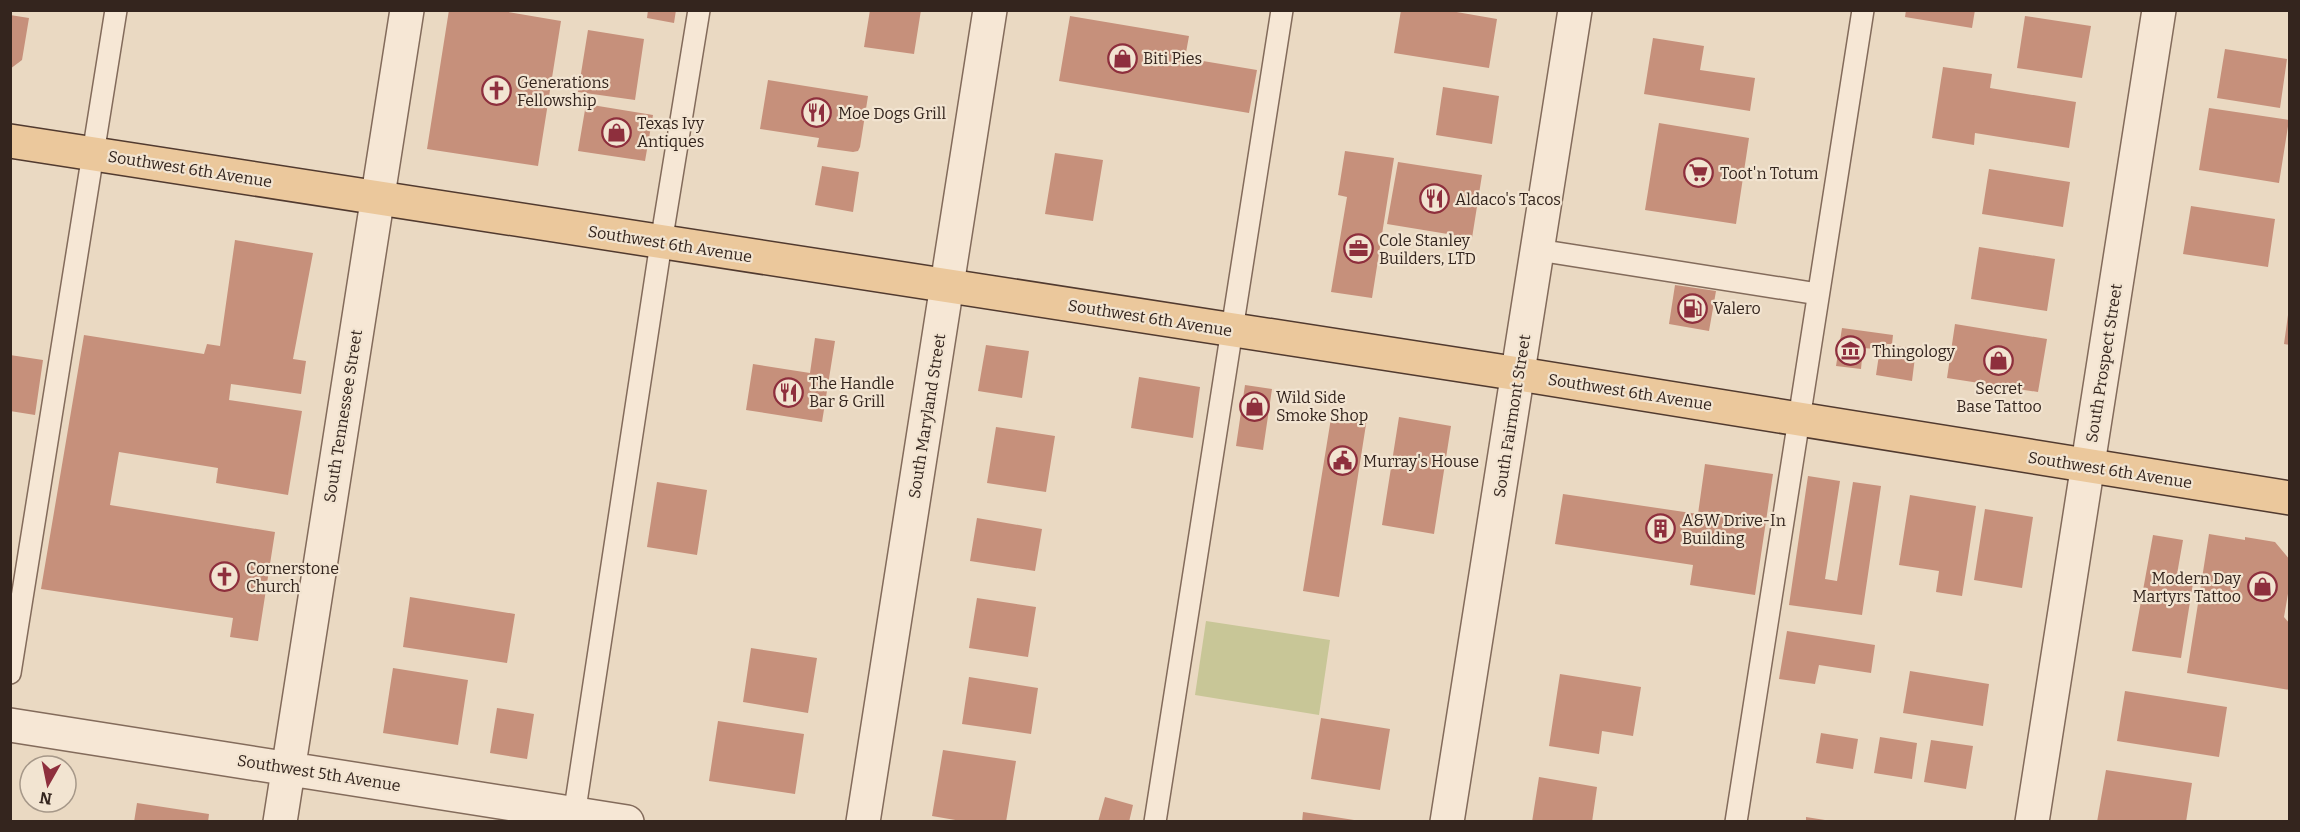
<svg xmlns="http://www.w3.org/2000/svg" width="2300" height="832" font-family="Bitter,serif">
  <rect width="100%" height="100%" fill="#ead9c2"/>
  <!-- green -->
  <path fill="#c8c697" d="M1206,621L1330,640L1319,715L1195,695Z"/>
  <!-- building -->
  <path fill="#c6907b" d="M449,10H497L561,21L538,166L427,149Z
    M648,10H676L674,23L647,18Z
    M870,10H921L914,54L864,47Z
    M1401,10H1445L1497,19L1489,68L1394,53Z
    M1906,10H1975L1972,28L1905,17Z
    M10,15L29,18L22,60L10,69Z
    M1070,16L1189,36L1185,58L1257,70L1249,113L1059,81Z
    M2025,16L2091,26L2082,78L2017,68Z
    M588,30L644,39L635,100L578,92Z
    M1653,38L1704,46L1700,70L1755,78L1750,111L1644,94Z
    M2225,49L2287,59L2280,108L2217,98Z
    M1943,67L1992,74L1990,88L2076,102L2069,148L1975,133L1974,145L1932,138Z
    M768,80L868,96L860,147L858,151L853,152L817,147L819,138L760,129Z
    M1443,87L1499,96L1492,144L1436,135Z
    M586,104L653,115L645,161L578,151Z
    M2209,108L2289,120L2279,183L2199,170Z
    M1659,123L1749,138L1736,224L1645,210Z
    M1345,151L1394,158L1372,298L1331,292L1347,197L1338,195Z
    M1055,153L1103,160L1093,221L1045,214Z
    M1398,162L1482,175L1472,238L1387,224Z
    M822,166L859,172L853,212L815,205Z
    M1989,169L2070,182L2063,227L1982,214Z
    M2191,206L2275,219L2268,267L2183,254Z
    M235,240L313,253L293,359L306,361L301,394L231,384L229,400L302,411L288,495L216,483L218,468L119,452L110,505L275,532L258,641L230,637L233,618L41,589L84,335L204,354L207,344L220,346Z
    M1979,247L2055,259L2047,311L1971,299Z
    M1675,285L1716,291L1709,331L1669,324Z
    M2288,315H2290V345L2284,344Z
    M1955,324L2047,339L2038,392L1947,378Z
    M1842,328L1893,335L1892,344H1887V346L1876,345V349L1863,348L1861,369L1836,366Z
    M815,338L835,341L822,422L746,410L753,364L810,373Z
    M986,345L1029,351L1022,398L978,391Z
    M1891,345L1916,349L1912,381L1876,375L1880,348L1890,349Z
    M10,355L43,360L35,415L10,411Z
    M1139,377L1200,387L1193,438L1131,428Z
    M1245,385L1272,389L1263,450L1236,446Z
    M1332,412L1367,418L1339,597L1303,591Z
    M1399,417L1451,426L1434,534L1382,525Z
    M996,427L1055,436L1046,492L987,483Z
    M1705,464L1773,474L1755,595L1690,585L1693,565L1555,544L1563,494L1698,514Z
    M1808,476L1840,481L1825,579L1837,581L1853,482L1881,486L1862,615L1789,605Z
    M657,482L707,490L697,555L647,547Z
    M1910,495L1976,506L1962,596L1936,592L1939,571L1899,565Z
    M1985,509L2033,517L2022,588L1974,580Z
    M977,518L1042,529L1035,571L970,561Z
    M2209,534L2245,540V537L2275,542L2290,560V582L2284,617L2290,624V690L2187,673Z
    M2153,535L2183,540L2176,580L2193,583L2181,658L2132,651Z
    M410,597L515,614L507,663L403,647Z
    M977,598L1036,607L1028,657L969,648Z
    M1787,631L1875,645L1871,673L1819,665L1815,684L1779,679Z
    M751,648L817,658L808,713L743,702Z
    M393,668L468,680L458,745L383,733Z
    M1910,671L1989,684L1983,726L1903,713Z
    M1560,674L1641,687L1633,736L1602,731L1599,754L1549,746Z
    M969,677L1038,688L1031,734L962,724Z
    M2125,691L2227,707L2219,757L2117,741Z
    M497,708L534,714L527,759L490,753Z
    M1321,718L1390,729L1380,790L1311,779Z
    M718,721L804,734L795,794L709,781Z
    M1821,733L1858,739L1853,769L1816,763Z
    M1880,737L1917,743L1912,779L1874,773Z
    M1931,740L1973,746L1966,789L1924,782Z
    M943,750L1016,761L1006,822H967L932,816Z
    M2106,770L2192,783L2186,822H2097Z
    M1539,777L1597,787L1592,822H1532Z
    M1105,797L1133,805L1129,822H1098Z
    M137,803L209,814L208,822H134Z
    M1303,812L1354,820L1353,822H1302Z
    M1806,817L1825,820V822H1806Z"/>
  <g fill="none" stroke-linecap="round" stroke-linejoin="round">
    <defs>
      <path id="service" d="M1538,250L1818,294
        M10,673L116,10
        M573,822L661,243L699,10
        M1155,822L1282,10
        M1736,822L1863,10"/>
      <path id="minor" d="M10,725L627,822
        M280,822L407,10
        M1447,822L1575,10
        M2032,822L2159,10"/>
      <path id="tertiary" d="M863,822L990,10"/>
      <path id="primary" d="M10,141L1519,374L2290,498"/>
    </defs>
    <!-- service casing -->
    <use href="#service" stroke="#836b5b" stroke-width="24"/>
    <!-- minor casing -->
    <use href="#minor" stroke="#836b5b" stroke-width="36"/>
    <!-- tertiary casing -->
    <use href="#tertiary" stroke="#836b5b" stroke-width="36"/>
    <!-- primary casing -->
    <use href="#primary" stroke="#513a2f" stroke-width="36"/>
    <!-- service -->
    <use href="#service" stroke="#f6e7d5" stroke-width="21"/>
    <!-- minor -->
    <use href="#minor" stroke="#f6e7d5" stroke-width="33"/>
    <!-- tertiary -->
    <use href="#tertiary" stroke="#f6e7d5" stroke-width="33"/>
    <!-- primary -->
    <use href="#primary" stroke="#ebc89c" stroke-width="33"/>
  </g>
  <!-- icons -->
  <defs>
    <symbol id="shop-ring" viewBox="-11 -11 22 22"><circle r="9.5" fill="#f2e4d1" stroke="#8e2f3d" stroke-width="1.5"/><path d="M-5-2.5h2.3a2.7 3.5 0 0 1 5.4 0H5L5.5 6h-11ZM-1.5-2.5h3a1.5 2.3 0 0 0-3 0Z" fill="#8e2f3d"/></symbol>
    <symbol id="church-ring" viewBox="-11 -11 22 22"><circle r="9.5" fill="#f2e4d1" stroke="#8e2f3d" stroke-width="1.5"/><path d="M-1.2-6h2.4v3.5h3.3v2.4h-3.3V6h-2.4V-.1h-3.3v-2.4h3.3Z" fill="#8e2f3d"/></symbol>
    <symbol id="restaurant-ring" viewBox="-11 -11 22 22"><circle r="9.5" fill="#f2e4d1" stroke="#8e2f3d" stroke-width="1.5"/><path d="M-5-6h1v4h1v-4h1v4h1v-4h1v5L-1.5 .5V6h-2V.5L-5-1ZM5-6V6H3V1.5H1.5Q1.5-4 5-6Z" fill="#8e2f3d"/></symbol>
    <symbol id="supermarket-ring" viewBox="-11 -11 22 22"><circle r="9.5" fill="#f2e4d1" stroke="#8e2f3d" stroke-width="1.5"/><path d="M-6-5.5h2.5l.6 2H6L4.5 2H-2.5L-4.4-4H-6ZM-1.5 3.2a1.3 1.3 0 1 0 .1 0ZM3 3.2a1.3 1.3 0 1 0 .1 0Z" fill="#8e2f3d"/></symbol>
    <symbol id="office-ring" viewBox="-11 -11 22 22"><circle r="9.5" fill="#f2e4d1" stroke="#8e2f3d" stroke-width="1.5"/><path d="M-6-3h4V-5.5h4V-3h4V5H-6ZM-1-4.5V-3h2v-1.5ZM-6 0V1H6V0Z" fill="#8e2f3d"/></symbol>
    <symbol id="fuel-ring" viewBox="-11 -11 22 22"><circle r="9.5" fill="#f2e4d1" stroke="#8e2f3d" stroke-width="1.5"/><path d="M-5.5-6h7V0h2V4h1.3V-2.5L3-4.5l.8-.8L6-3V5H2.5V1h-1V6h-7ZM-4.2-4.7v3.2H.2V-4.7Z" fill="#8e2f3d"/></symbol>
    <symbol id="museum-ring" viewBox="-11 -11 22 22"><circle r="9.5" fill="#f2e4d1" stroke="#8e2f3d" stroke-width="1.5"/><path d="M0-6L6-3V-2H-6V-3ZM-5-1h2V3h-2ZM-1-1h2V3h-2ZM3-1h2V3H3ZM-6 4H6V6H-6Z" fill="#8e2f3d"/></symbol>
    <symbol id="civic-ring" viewBox="-11 -11 22 22"><circle r="9.5" fill="#f2e4d1" stroke="#8e2f3d" stroke-width="1.5"/><path d="M-.6-6.5H3V-4.5H.6V-3L4-1V1h2V6H-6V1h2V-1L-.6-3ZM-1.2 2.5V6h2.4V2.5Z" fill="#8e2f3d"/></symbol>
    <symbol id="building-ring" viewBox="-11 -11 22 22"><circle r="9.5" fill="#f2e4d1" stroke="#8e2f3d" stroke-width="1.5"/><path d="M-4-6H4V6H1V3H-1V6H-4ZM-2.5-4.3h1.7v1.8h-1.7ZM.8-4.3h1.7v1.8H.8ZM-2.5-1h1.7V.8h-1.7ZM.8-1h1.7V.8H.8Z" fill="#8e2f3d"/></symbol>
  </defs>
  <g fill-rule="evenodd">
    <use href="#shop-ring" x="1106" y="42" width="33" height="33"/>
    <use href="#church-ring" x="480" y="74" width="33" height="33"/>
    <use href="#restaurant-ring" x="800" y="96" width="33" height="33"/>
    <use href="#shop-ring" x="600" y="116" width="33" height="33"/>
    <use href="#supermarket-ring" x="1682" y="156" width="33" height="33"/>
    <use href="#restaurant-ring" x="1418" y="182" width="33" height="33"/>
    <use href="#office-ring" x="1342" y="232" width="33" height="33"/>
    <use href="#fuel-ring" x="1676" y="292" width="33" height="33"/>
    <use href="#museum-ring" x="1834" y="334" width="33" height="33"/>
    <use href="#shop-ring" x="1982" y="344" width="33" height="33"/>
    <use href="#restaurant-ring" x="772" y="376" width="33" height="33"/>
    <use href="#shop-ring" x="1238" y="390" width="33" height="33"/>
    <use href="#civic-ring" x="1326" y="444" width="33" height="33"/>
    <use href="#building-ring" x="1644" y="512" width="33" height="33"/>
    <use href="#church-ring" x="208" y="560" width="33" height="33"/>
    <use href="#shop-ring" x="2246" y="570" width="33" height="33"/>
  </g>
  <g text-anchor="middle" dominant-baseline="central" stroke-width="4.5" stroke-linejoin="round" paint-order="stroke">
    <!-- poi labels -->
    <g font-size="16" fill="#34251e" stroke="#f2e4d1" text-anchor="start">
      <text x="1143" y="58">Biti Pies</text>
      <text x="517" y="82">Generations<tspan x="517" dy="18">Fellowship</tspan></text>
      <text x="838" y="113">Moe Dogs Grill</text>
      <text x="637" y="123">Texas Ivy<tspan x="637" dy="18">Antiques</tspan></text>
      <text x="1720" y="173">Toot'n Totum</text>
      <text x="1455" y="199">Aldaco's Tacos</text>
      <text x="1379" y="240">Cole Stanley<tspan x="1379" dy="18">Builders, LTD</tspan></text>
      <text x="1713" y="308">Valero</text>
      <text x="1872" y="351">Thingology</text>
      <text x="809" y="383">The Handle<tspan x="809" dy="18">Bar &amp; Grill</tspan></text>
      <text x="1999" y="388" text-anchor="middle">Secret<tspan x="1999" dy="18">Base Tattoo</tspan></text>
      <text x="1276" y="397">Wild Side<tspan x="1276" dy="18">Smoke Shop</tspan></text>
      <text x="1363" y="461">Murray's House</text>
      <text x="1682" y="520">A&amp;W Drive-In<tspan x="1682" dy="18">Building</tspan></text>
      <text x="246" y="568">Cornerstone<tspan x="246" dy="18">Church</tspan></text>
      <text x="2241" y="578" text-anchor="end">Modern Day<tspan x="2241" dy="18">Martyrs Tattoo</tspan></text>
    </g>
    <!-- street labels -->
    <g font-size="16" fill="#34251e" stroke="#f2e4d1">
      <text transform="translate(190 169) rotate(9)">Southwest 6th Avenue</text>
      <text transform="translate(670 244) rotate(9)">Southwest 6th Avenue</text>
      <text transform="translate(1150 318) rotate(9)">Southwest 6th Avenue</text>
      <text transform="translate(2104 363) rotate(-81)">South Prospect Street</text>
      <text transform="translate(1630 392) rotate(9)">Southwest 6th Avenue</text>
      <text transform="translate(343 416) rotate(-81)">South Tennessee Street</text>
      <text transform="translate(927 416) rotate(-81)">South Maryland Street</text>
      <text transform="translate(1512 416) rotate(-81)">South Fairmont Street</text>
      <text transform="translate(2110 470) rotate(9)">Southwest 6th Avenue</text>
      <text transform="translate(319 773) rotate(9)">Southwest 5th Avenue</text>
    </g>
  </g>
  <!-- border -->
  <rect width="2300" height="832" fill="none" stroke="#34251e" stroke-width="24"/>
  <!-- north arrow -->
  <g transform="translate(48 784) rotate(189)"><circle r="28" fill="#f2e4d1" stroke="#a69889" stroke-width="1.5"/>
  <path d="M0-4.5L10 22L0 15L-10 22Z" fill="#8e2f3d"/>
  <text y="-9" font-size="16" font-weight="bold" text-anchor="middle" fill="#34251e">N</text>
  </g>
</svg>
